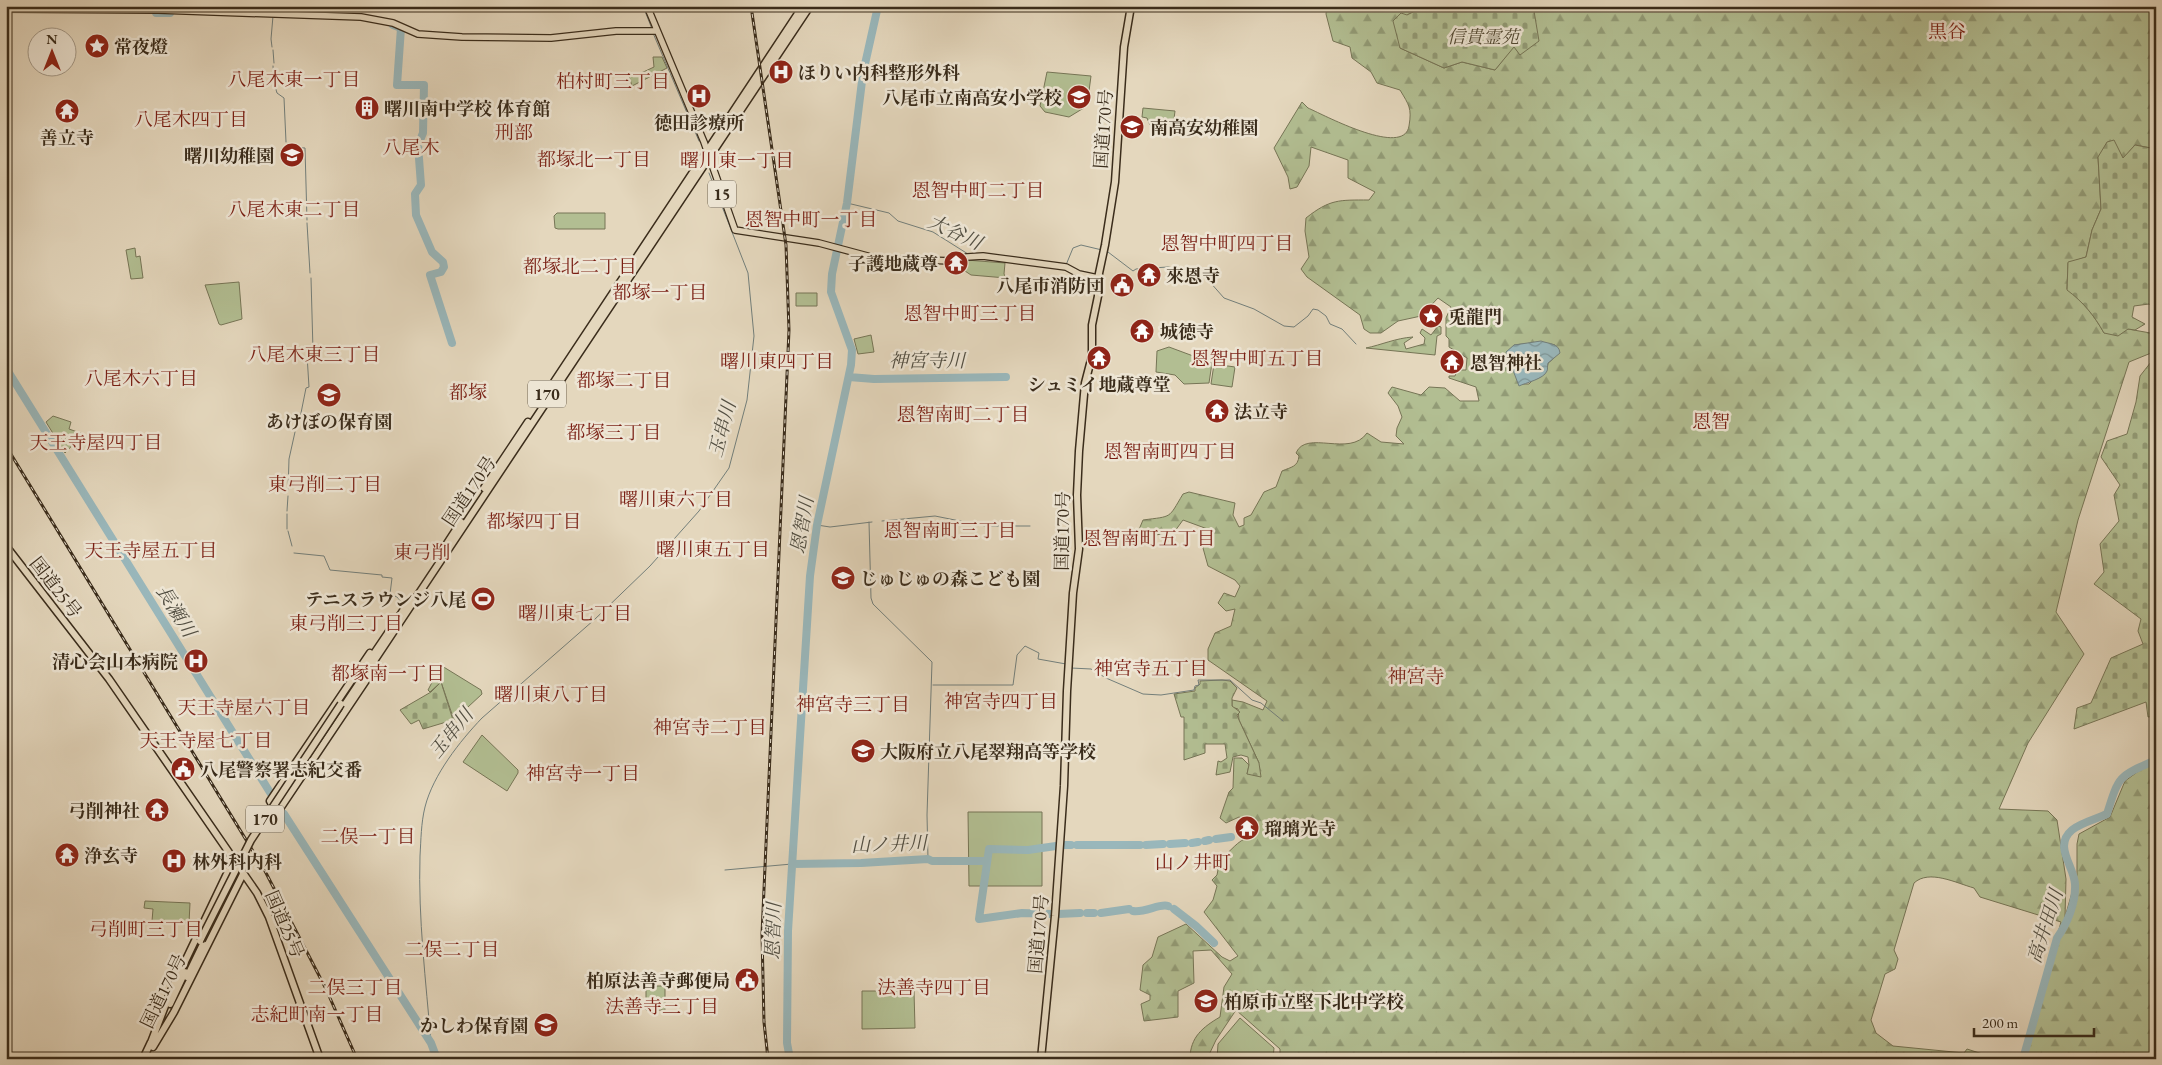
<svg xmlns="http://www.w3.org/2000/svg" width="2162" height="1065" font-family="'EB Garamond','Noto Serif JP',serif">
  <defs>
    <pattern id="forest-firs" width="22" height="20" patternUnits="userSpaceOnUse" patternTransform="scale(1.25)"><rect width="22" height="20" fill="#b2be92"/><path d="M5 1l3.5 6h-7zM16 11l3.5 6h-7z" fill="#929b76"/></pattern>
    <pattern id="cemetery-stones" width="16" height="16" patternUnits="userSpaceOnUse" patternTransform="scale(1.25)"><rect width="16" height="16" fill="#b2be92"/><path d="M2 7V4a2 2 0 0 1 4 0v3zM10 15v-3a2 2 0 0 1 4 0v3z" fill="#929b76"/></pattern>
    <pattern id="water-waves" width="16" height="10" patternUnits="userSpaceOnUse" patternTransform="scale(1.25)"><rect width="16" height="10" fill="#99b7bb"/><path d="M0 5q4-4 8 0t8 0" fill="none" stroke="#7e9597"/></pattern>
  </defs>
  <rect width="100%" height="100%" fill="#e4d7bd"/>
  <filter id="stains"><feTurbulence type="fractalNoise" baseFrequency=".004" numOctaves="4"/><feColorMatrix values="0 0 0 0 .2 0 0 0 0 .09 0 0 0 0 .02 0 0 0 .5 -.17"/></filter>
  <radialGradient id="worn" r=".72"><stop offset=".6" stop-color="#630" stop-opacity="0"/><stop offset="1" stop-color="#630" stop-opacity=".3"/></radialGradient>
  <!-- green -->
  <path fill="#b2be92" stroke="#767556" d="M653,57H662L667,68L632,86L629,76L639,74L654,67Z
    M1047,72L1091,76L1087,106L1069,117L1045,112L1040,106Z
    M1143,108L1175,111L1172,135L1159,127L1150,125L1147,118L1142,117Z
    M557,213H605V229H558L555,228L554,216Z
    M135,248L136,257L140,256L143,278L131,279L126,250Z
    M966,260L1005,263L1004,274L1006,278L971,275L953,263Z
    M239,282L242,319L221,325L219,324L205,285Z
    M796,293H817V306H796Z
    M871,335L874,352L858,354L854,339Z
    M1169,347L1212,363L1209,383L1184,384L1175,375L1156,372L1157,351Z
    M1214,364L1235,367L1232,387L1211,384Z
    M53,416L71,422L69,429L83,434L65,453L46,422Z
    M442,666L481,690L482,694L454,720L441,682L430,692L428,690L440,667Z
    M482,735L518,770V773L507,791L463,762Z
    M968,812H1042V886H969Z
    M145,901L190,903L189,923L152,921L153,909L144,908Z
    M646,986H665V1010H646Z
    M862,991H914L915,1028L862,1029Z
    M1240,1018L1274,1048L1273,1059H1217L1218,1044Z"/>
  <!-- forest -->
  <path fill="url(#forest-firs)" stroke="#767556" fill-rule="evenodd" d="M1327,6H1415V11L1407,15L1400,48L1444,68L1462,62L1495,70L1514,46L1520,55L1534,11L1523,6H2156V149L2135,145L2123,159L2098,157L2101,209L2092,230L2086,257L2068,263L2067,289C2083,302 2094,315 2104,333L2128,329L2156,334V351L2129,362L2078,520L2056,612L2084,654L2028,743L1999,809L2048,811L2057,820L2066,879L2065,917L2077,875V844L2079,834L2110,817L2125,781L2140,770L2156,763V1059H2023L2061,922L1980,897L1974,888C1956,883 1929,869 1914,883L1894,950L1898,959L1895,969L1885,974L1871,1020L1876,1033L1893,1046L1964,1053L1967,1049L1998,1059H1280V1049L1236,1010L1216,1040L1207,1059H1190C1190,1037 1203,1027 1220,1017L1224,987L1232,974L1211,950L1193,951L1194,983L1178,991V1017L1144,1021L1141,1004L1150,1000V995L1140,990L1143,965L1152,957L1158,937L1186,924L1222,957L1230,961L1238,956L1204,912L1213,900L1217,886L1212,880L1217,875L1220,859C1231,852 1237,840 1250,837L1254,824L1239,817L1226,823L1220,818L1229,792L1233,788L1234,758H1242L1249,765L1247,774L1259,763L1239,720L1238,709L1232,707V700L1243,702L1263,710L1267,701L1208,660V649L1215,633L1231,626L1235,609L1226,611L1218,603L1224,593L1235,597L1240,586L1235,580L1208,566L1203,548L1213,531L1183,520L1175,531L1142,538L1138,532L1143,520C1173,516 1168,519 1183,494L1189,492L1235,503L1233,515L1239,527L1244,525V518L1251,515L1264,492L1276,487L1282,471C1291,467 1298,467 1299,456L1296,453C1306,429 1350,458 1367,433L1381,442L1404,444L1396,436L1397,428L1402,417L1398,406L1388,393L1392,387L1421,395L1429,387L1445,388L1460,401H1479L1476,387L1449,378V376H1455L1457,370H1466L1467,358L1449,347V339L1446,336V318L1451,307L1438,298L1421,316L1398,321L1381,333H1370L1364,329L1360,315L1307,277L1301,269L1309,257L1305,231L1306,218C1330,199 1339,200 1369,200L1375,192L1348,178V160L1311,147L1309,166L1297,187L1290,189L1288,177L1274,148L1302,102L1308,108C1324,115 1404,158 1409,126C1412,108 1409,105 1400,90L1377,83L1371,72L1352,58L1350,47L1333,41L1326,14ZM1541,342L1555,345C1556,355 1557,357 1548,363L1547,370L1539,378L1534,379L1529,384H1523L1514,345Z
    M1438,326L1441,327V334L1437,336L1435,355L1366,348C1381,345 1396,338 1413,337L1404,343L1406,349L1424,344L1425,338L1420,333L1422,329L1431,335Z"/>
  <!-- cemetery -->
  <path fill="url(#cemetery-stones)" stroke="#767556" d="M1415,6H1523L1534,11L1539,41L1520,55L1514,47L1495,70L1462,62L1444,68L1400,48L1393,21L1401,13L1407,15L1415,11Z
    M2114,140L2123,158L2135,145L2156,149V308L2149,304L2134,306L2132,317L2145,324L2135,330L2128,329L2118,336L2104,333C2094,315 2083,302 2067,290L2068,262L2086,257L2092,230L2101,209L2098,157L2107,142Z
    M2151,362L2156,366V716L2148,717L2146,702L2074,729L2077,708L2091,703L2111,658L2143,644L2138,631L2141,619L2094,584L2104,572L2100,544L2119,521L2114,495L2120,485L2101,457L2107,441L2127,434L2136,402L2140,376Z
    M1222,680L1230,681L1237,688L1232,698V706L1240,712L1237,715L1239,720L1259,763L1261,777L1247,774L1249,765L1248,757L1241,755L1233,757L1230,772L1216,775L1218,761L1221,762L1227,758L1225,744H1205V753L1184,760V717H1181L1174,694L1195,691V688L1200,684V681Z
    M441,682L453,720L423,729L419,720L411,724L400,710L431,692Z"/>
  <!-- water -->
  <path fill="url(#water-waves)" stroke="#737f7b" d="M1541,341C1549,344 1559,343 1560,353L1548,363C1547,366 1548,369 1547,371C1544,379 1525,383 1519,386L1506,352L1514,345Z"/>
  <g fill="none" stroke-linecap="round" stroke-linejoin="round">
    <!-- stream -->
    <path stroke="#737f7b" stroke-width="1" d="M643,6L652,29
      M653,33L699,141
      M272,47L271,39L273,16
      M273,50L274,63
      M273,66L274,80
      M274,83L277,93L284,98L286,142
      M287,147L305,148L307,220
      M847,203L889,213L898,221L933,232L968,254
      M307,223L310,273
      M1108,252L1133,271L1136,269L1168,267L1207,274L1209,281L1224,298L1254,309L1284,326L1294,327L1308,316L1313,309L1318,310L1326,316L1330,324L1342,329L1356,344
      M981,259L997,261
      M1066,265L1073,248L1081,245L1102,250
      M311,278L313,350
      M298,428L306,388L309,387L307,355
      M288,491L289,459L295,432
      M287,511L288,496
      M287,514V529
      M882,521L935,516L985,526H1030
      M869,522L871,598L873,604L932,662L927,815L928,859
      M817,525L830,527L872,522
      M288,531L292,546
      M294,553L324,556L330,570L382,575V577L392,578L390,594L397,597L403,604
      M1071,668L1091,669L1106,678L1143,694L1161,695L1194,690L1195,686L1199,685L1198,680H1230L1252,700L1261,703L1283,721
      M933,685H1013L1017,655L1025,646L1039,653L1038,659L1066,664
      M725,870L792,864
      M431,1043C426,981 418,919 420,856C421,840 421,823 425,807C433,775 460,741 482,718L594,620L650,566L699,511L729,468L747,400L754,336L748,273L709,173"/>
    <!-- river -->
    <path stroke="#99b7bb" stroke-width="8" d="M155,6L156,13H170
      M393,25L401,28L397,85H424L423,133L418,145L421,185L415,194L416,215L432,252L443,262L444,267L441,272L430,275L452,343
      M6,368L271,794
      M849,377L874,379L1006,377
      M284,814L431,1043L437,1059
      M1216,839L1231,837
      M1205,841L1209,840
      M1192,843L1198,842
      M1170,844L1185,843
      M1062,845H1071
      M1077,845H1140
      M1146,845L1163,844
      M792,864L861,863L928,859L932,861H986
      M1174,909L1196,926L1214,943
      M1133,911C1145,913 1160,903 1168,906
      M1087,913H1094
      M1101,913L1129,909
      M1052,914L1022,913L979,919L989,849L1028,850L1056,846
      M1058,914L1080,913
      M790,1059L787,1043L788,931L810,576L817,525L851,365L852,350L831,292L832,274L847,203L863,73L878,6
      M2023,1059L2057,938C2067,924 2076,903 2075,884C2074,866 2053,846 2072,830C2080,823 2096,819 2107,814C2119,775 2119,776 2156,760"/>
    <defs>
      <path id="major" d="M647,6L704,142L735,230L819,243L875,258L951,261L967,257L983,256L1066,267L1079,274L1098,278
        M6,9L158,10L361,17L393,23L418,34L462,37L551,38L616,31H656"/>
      <path id="highway" d="M554,382L803,6
        M484,488L528,422
        M6,546L109,679L257,893L269,917L320,1059
        M437,559L461,522
        M370,653L270,801L277,813L373,670
        M369,661L411,599
        M344,706L810,6
        M187,977L203,944
        M170,1004L185,972
        M150,1045L170,993L234,859
        M153,1047L174,1012L243,874
        M143,1059L151,1042
        M1041,1059L1055,916L1064,786L1067,691L1073,593L1079,549L1077,495L1079,451L1085,383L1092,356V325L1098,296V278L1105,245L1115,182L1124,47L1131,6"/>
    </defs>
    <!-- major casing -->
    <use href="#major" stroke="#3a2c1b" stroke-width="8"/>
    <!-- highway casing -->
    <use href="#highway" stroke="#3a2c1b" stroke-width="9"/>
    <!-- major -->
    <use href="#major" stroke="#e4d7bd" stroke-width="5.5"/>
    <!-- highway -->
    <use href="#highway" stroke="#e4d7bd" stroke-width="6"/>
    <defs>
      <path id="rail" d="M751,6L786,245L789,330L762,934L764,1022L768,1059
        M6,446L265,871L326,989L357,1059"/>
    </defs>
    <!-- rail casing -->
    <use href="#rail" stroke="#3a2c1b" stroke-width="3"/>
    <!-- rail -->
    <use href="#rail" stroke="#ede5d4" stroke-width="1" stroke-dasharray="4" stroke-linecap="butt"/>
    <defs>
      <path id="highway-bridge" d="M200,941L251,840L341,704"/>
    </defs>
    <!-- highway-bridge casing -->
    <use href="#highway-bridge" stroke="#3a2c1b" stroke-width="9" stroke-linecap="butt"/>
    <!-- highway-bridge -->
    <use href="#highway-bridge" stroke="#e4d7bd" stroke-width="6"/>
  </g>
  <!-- icons -->
  <defs>
    <symbol id="sight-disc" viewBox="-11 -11 22 22"><circle r="9.5" fill="#8f2418" stroke="#ede5d4"/><path d="M0-6L1.8-2.2L6-1.7L2.9 1.2L3.7 5.4L0 3.3L-3.7 5.4L-2.9 1.2L-6-1.7L-1.8-2.2Z" fill="#fff"/></symbol>
    <symbol id="hospital-disc" viewBox="-11 -11 22 22"><circle r="9.5" fill="#8f2418" stroke="#ede5d4"/><path d="M-5-5h3v3.5h4V-5h3V5h-3V1.5h-4V5h-3Z" fill="#fff"/></symbol>
    <symbol id="school-disc" viewBox="-11 -11 22 22"><circle r="9.5" fill="#8f2418" stroke="#ede5d4"/><path d="M0-5L7-2L0 1L-7-2ZM-4 1L0 2.5L4 1V4Q0 6-4 4Z" fill="#fff"/></symbol>
    <symbol id="building-disc" viewBox="-11 -11 22 22"><circle r="9.5" fill="#8f2418" stroke="#ede5d4"/><path d="M-4-6H4V6H1V3H-1V6H-4ZM-2.5-4.3h1.7v1.8h-1.7ZM.8-4.3h1.7v1.8H.8ZM-2.5-1h1.7V.8h-1.7ZM.8-1h1.7V.8H.8Z" fill="#fff"/></symbol>
    <symbol id="temple-disc" viewBox="-11 -11 22 22"><circle r="9.5" fill="#8f2418" stroke="#ede5d4"/><path d="M0-6L5-2H3V0L6.5 2.5H4V6H1.5V3h-3V6H-4V2.5H-6.5L-3 0V-2H-5Z" fill="#fff"/></symbol>
    <symbol id="civic-disc" viewBox="-11 -11 22 22"><circle r="9.5" fill="#8f2418" stroke="#ede5d4"/><path d="M-.6-6.5H3V-4.5H.6V-3L4-1V1h2V6H-6V1h2V-1L-.6-3ZM-1.2 2.5V6h2.4V2.5Z" fill="#fff"/></symbol>
    <symbol id="stadium-disc" viewBox="-11 -11 22 22"><circle r="9.5" fill="#8f2418" stroke="#ede5d4"/><path d="M0-5a6.5 5 0 1 0 0 10a6.5 5 0 1 0 0-10ZM-3.5-1.8h7v3.6h-7Z" fill="#fff"/></symbol>
  </defs>
  <g fill-rule="evenodd">
    <use href="#sight-disc" x="83" y="32" width="28" height="28"/>
    <use href="#hospital-disc" x="767" y="58" width="28" height="28"/>
    <use href="#hospital-disc" x="685" y="82" width="28" height="28"/>
    <use href="#school-disc" x="1065" y="83" width="28" height="28"/>
    <use href="#building-disc" x="353" y="94" width="28" height="28"/>
    <use href="#temple-disc" x="53" y="97" width="28" height="28"/>
    <use href="#school-disc" x="1118" y="113" width="28" height="28"/>
    <use href="#school-disc" x="278" y="141" width="28" height="28"/>
    <use href="#temple-disc" x="942" y="249" width="28" height="28"/>
    <use href="#temple-disc" x="1135" y="261" width="28" height="28"/>
    <use href="#civic-disc" x="1108" y="271" width="28" height="28"/>
    <use href="#sight-disc" x="1417" y="302" width="28" height="28"/>
    <use href="#temple-disc" x="1128" y="317" width="28" height="28"/>
    <use href="#temple-disc" x="1085" y="344" width="28" height="28"/>
    <use href="#temple-disc" x="1438" y="348" width="28" height="28"/>
    <use href="#school-disc" x="315" y="381" width="28" height="28"/>
    <use href="#temple-disc" x="1203" y="397" width="28" height="28"/>
    <use href="#school-disc" x="829" y="564" width="28" height="28"/>
    <use href="#stadium-disc" x="469" y="585" width="28" height="28"/>
    <use href="#hospital-disc" x="182" y="647" width="28" height="28"/>
    <use href="#school-disc" x="849" y="737" width="28" height="28"/>
    <use href="#civic-disc" x="169" y="755" width="28" height="28"/>
    <use href="#temple-disc" x="143" y="796" width="28" height="28"/>
    <use href="#temple-disc" x="1233" y="814" width="28" height="28"/>
    <use href="#temple-disc" x="53" y="841" width="28" height="28"/>
    <use href="#hospital-disc" x="160" y="847" width="28" height="28"/>
    <use href="#civic-disc" x="733" y="966" width="28" height="28"/>
    <use href="#school-disc" x="1192" y="987" width="28" height="28"/>
    <use href="#school-disc" x="532" y="1011" width="28" height="28"/>
  </g>
  <g text-anchor="middle" dominant-baseline="central" stroke-width="5" stroke-linejoin="round" paint-order="stroke">
    <!-- shield labels -->
    <g fill="#ede5d4" stroke="#706452" stroke-width="1">
      <rect x="708" y="180.5" width="28" height="27" rx="4"/>
      <rect x="528" y="380.5" width="38" height="27" rx="4"/>
      <rect x="246" y="805.5" width="38" height="27" rx="4"/>
    </g>
    <g font-size="16" font-weight="bold" fill="#3a2c1b">
      <text x="722" y="194">15</text>
      <text x="547" y="394">170</text>
      <text x="265" y="819">170</text>
    </g>
    <!-- park labels -->
    <g font-size="18" font-style="italic" fill="#524933" stroke="#ede5d4">
      <text x="1483" y="36">信貴霊苑</text>
    </g>
    <!-- poi labels -->
    <g font-size="18" font-weight="bold" fill="#3a2c1b" stroke="#ede5d4" text-anchor="start">
      <text x="114" y="46">常夜燈</text>
      <text x="798" y="72">ほりい内科整形外科</text>
      <text x="1062" y="97" text-anchor="end">八尾市立南高安小学校</text>
      <text x="384" y="108">曙川南中学校 体育館</text>
      <text x="699" y="122" text-anchor="middle">徳田診療所</text>
      <text x="1150" y="127">南高安幼稚園</text>
      <text x="67" y="137" text-anchor="middle">善立寺</text>
      <text x="274" y="155" text-anchor="end">曙川幼稚園</text>
      <text x="938" y="263" text-anchor="end">子護地蔵尊</text>
      <text x="1166" y="275">來恩寺</text>
      <text x="1104" y="285" text-anchor="end">八尾市消防団</text>
      <text x="1448" y="316">兎龍門</text>
      <text x="1160" y="331">城徳寺</text>
      <text x="1470" y="362">恩智神社</text>
      <text x="1099" y="384" text-anchor="middle">シュミイ地蔵尊堂</text>
      <text x="1234" y="411">法立寺</text>
      <text x="329" y="421" text-anchor="middle">あけぼの保育園</text>
      <text x="860" y="578">じゅじゅの森こども園</text>
      <text x="466" y="599" text-anchor="end">テニスラウンジ八尾</text>
      <text x="178" y="661" text-anchor="end">清心会山本病院</text>
      <text x="880" y="751">大阪府立八尾翠翔高等学校</text>
      <text x="200" y="769">八尾警察署志紀交番</text>
      <text x="140" y="810" text-anchor="end">弓削神社</text>
      <text x="1264" y="828">瑠璃光寺</text>
      <text x="84" y="855">浄玄寺</text>
      <text x="192" y="861">林外科内科</text>
      <text x="730" y="980" text-anchor="end">柏原法善寺郵便局</text>
      <text x="1224" y="1001">柏原市立堅下北中学校</text>
      <text x="528" y="1025" text-anchor="end">かしわ保育園</text>
    </g>
    <!-- street labels -->
    <g font-size="18" fill="#3a2c1b" stroke="#ede5d4">
      <text transform="translate(1103 129) rotate(-86)">国道170号</text>
      <text transform="translate(469 491) rotate(-56)">国道170号</text>
      <text transform="translate(1062 531) rotate(-89)">国道170号</text>
      <text transform="translate(56 587) rotate(52)">国道25号</text>
      <text transform="translate(285 924) rotate(67)">国道25号</text>
      <text transform="translate(1038 934) rotate(-85)">国道170号</text>
      <text transform="translate(163 991) rotate(-64)">国道170号</text>
    </g>
    <!-- neighbourhood labels -->
    <g font-size="19" fill="#7a1f14" stroke="#ede5d4">
      <text x="1947" y="31">黒谷</text>
      <text x="294" y="79">八尾木東一丁目</text>
      <text x="613" y="81">柏村町三丁目</text>
      <text x="191" y="119">八尾木四丁目</text>
      <text x="514" y="132">刑部</text>
      <text x="411" y="147">八尾木</text>
      <text x="594" y="159">都塚北一丁目</text>
      <text x="737" y="160">曙川東一丁目</text>
      <text x="978" y="190">恩智中町二丁目</text>
      <text x="294" y="209">八尾木東二丁目</text>
      <text x="811" y="219">恩智中町一丁目</text>
      <text x="1227" y="243">恩智中町四丁目</text>
      <text x="580" y="266">都塚北二丁目</text>
      <text x="660" y="292">都塚一丁目</text>
      <text x="970" y="313">恩智中町三丁目</text>
      <text x="314" y="354">八尾木東三丁目</text>
      <text x="1257" y="358">恩智中町五丁目</text>
      <text x="777" y="361">曙川東四丁目</text>
      <text x="141" y="378">八尾木六丁目</text>
      <text x="624" y="380">都塚二丁目</text>
      <text x="468" y="392">都塚</text>
      <text x="963" y="414">恩智南町二丁目</text>
      <text x="1711" y="421">恩智</text>
      <text x="614" y="432">都塚三丁目</text>
      <text x="96" y="442">天王寺屋四丁目</text>
      <text x="1170" y="451">恩智南町四丁目</text>
      <text x="325" y="484">東弓削二丁目</text>
      <text x="676" y="499">曙川東六丁目</text>
      <text x="534" y="521">都塚四丁目</text>
      <text x="950" y="530">恩智南町三丁目</text>
      <text x="1149" y="538">恩智南町五丁目</text>
      <text x="713" y="549">曙川東五丁目</text>
      <text x="151" y="550">天王寺屋五丁目</text>
      <text x="422" y="552">東弓削</text>
      <text x="575" y="613">曙川東七丁目</text>
      <text x="346" y="623">東弓削三丁目</text>
      <text x="1151" y="668">神宮寺五丁目</text>
      <text x="388" y="673">都塚南一丁目</text>
      <text x="1416" y="676">神宮寺</text>
      <text x="551" y="694">曙川東八丁目</text>
      <text x="1001" y="701">神宮寺四丁目</text>
      <text x="853" y="704">神宮寺三丁目</text>
      <text x="244" y="707">天王寺屋六丁目</text>
      <text x="710" y="727">神宮寺二丁目</text>
      <text x="206" y="740">天王寺屋七丁目</text>
      <text x="583" y="773">神宮寺一丁目</text>
      <text x="368" y="836">二俣一丁目</text>
      <text x="1193" y="862">山ノ井町</text>
      <text x="146" y="929">弓削町三丁目</text>
      <text x="452" y="949">二俣二丁目</text>
      <text x="355" y="987">二俣三丁目</text>
      <text x="934" y="987">法善寺四丁目</text>
      <text x="662" y="1006">法善寺三丁目</text>
      <text x="317" y="1014">志紀町南一丁目</text>
    </g>
    <!-- water labels -->
    <g font-size="19" font-style="italic" fill="#524f43" stroke="#ede5d4">
      <text transform="translate(955 232) rotate(25)">大谷川</text>
      <text x="927" y="360">神宮寺川</text>
      <text transform="translate(722 429) rotate(-75)">玉串川</text>
      <text transform="translate(802 525) rotate(-80)">恩智川</text>
      <text transform="translate(176 611) rotate(58)">長瀬川</text>
      <text transform="translate(451 733) rotate(-51)">玉串川</text>
      <text transform="translate(889 844) rotate(-2)">山ノ井川</text>
      <text transform="translate(2045 926) rotate(-72)">高井田川</text>
      <text transform="translate(773 931) rotate(-88)">恩智川</text>
    </g>
  </g>
  <!-- margin -->
  <rect width="2162" height="1065" fill="none" stroke="#e4d7bd" stroke-width="25"/>
  <rect x="8" y="8" width="2147" height="1050" fill="none" stroke="#3a2c1b" stroke-width="2.5"/>
  <rect x="12" y="12" width="2137" height="1040" fill="none" stroke="#3a2c1b"/>
  <!-- north arrow -->
  <g transform="translate(52 52)"><circle r="24" fill="#ede5d4" stroke="#a59b8a"/>
  <path d="M0-4L9 19L0 12L-9 19Z" fill="#8f2418"/>
  <text y="-8" font-size="14" font-weight="bold" text-anchor="middle" fill="#3a2c1b">N</text>
  </g>
  <!-- scale -->
  <path d="M1974 1028v8h120v-8" fill="none" stroke="#3a2c1b" stroke-width="2.5"/>
  <text x="1982" y="1028" font-size="15" fill="#3a2c1b" stroke="#ede5d4" stroke-width="4" paint-order="stroke">200 m</text>
  <rect width="100%" height="100%" filter="url(#stains)"/>
  <rect width="100%" height="100%" fill="url(#worn)"/>
</svg>
